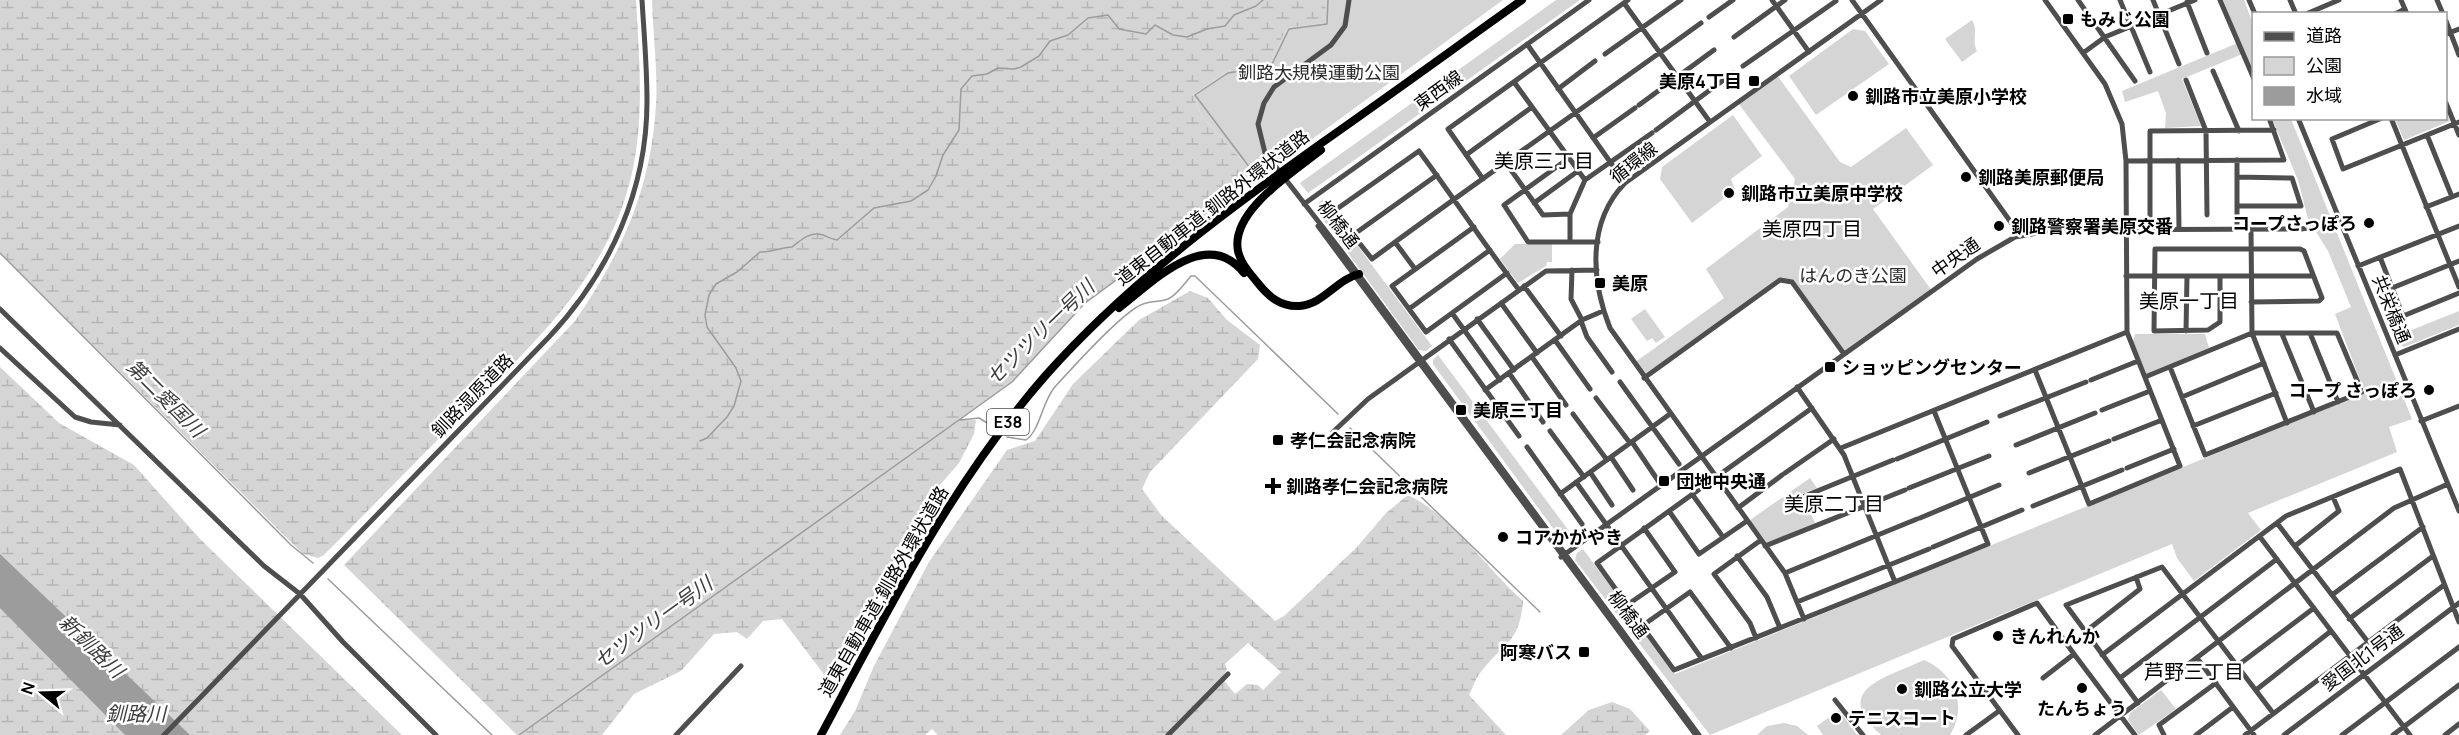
<svg xmlns="http://www.w3.org/2000/svg" width="2459" height="735" font-family="Manrope,'Noto Sans JP',sans-serif">
  <defs>
    <pattern id="wetland-marsh" width="20" height="14" patternUnits="userSpaceOnUse" patternTransform="scale(1.5)"><rect width="20" height="14" fill="#d5d5d5"/><path d="M1 5h8M5 5V1M11 12h8M15 12V8" fill="none" stroke="#b5b5b5"/></pattern>
  </defs>
  <rect width="100%" height="100%" fill="#fff"/>
  <!-- green -->
  <path fill="#d5d5d5" d="M1326,0H1503L1282,161L1280,159L1256,176L1201,115L1193,95L1227,71L1269,65L1287,28L1324,23Z
    M1556,0H1580L1308,193L1300,183Z
    M2223,0H2244L2253,24V73L2245,53L2182,79L2201,126L2165,128L2166,113L2158,91L2125,102L2122,91L2240,42Z
    M1972,20C1979,31 1971,41 1977,51L1962,62L1945,39Z
    M1853,29L1865,31L1889,64L1816,115L1789,76Z
    M1777,75L1840,162L1851,167L1906,128L1933,165L1873,209L1932,291L1844,354L1792,282L1780,280L1644,378L1634,363L1724,298L1706,269L1788,207L1795,179L1738,103Z
    M2446,109L2450,121L2404,140L2395,119L2446,118Z
    M1733,115L1762,156L1731,179L1735,190L1692,223L1660,179L1662,167Z
    M2272,119H2291L2412,419L2389,427L2397,452L2248,513L2261,530L2194,581L2177,558L2172,544L1710,735L1575,560L1577,553L1583,549L1675,674L2365,393L2335,314L2351,307L2328,251L2308,219L2298,180Z
    M1323,199L1432,346L1426,351L1419,350L1317,211V204Z
    M1515,244H1552V262H1547L1546,266L1518,283L1500,259Z
    M1645,309L1665,337L1656,343L1652,338L1647,341L1631,319Z
    M2459,311V325L2404,347L2399,344L2394,330L2401,327L2404,333Z
    M2135,334H2205L2209,348L2146,374L2133,341Z
    M1438,355L1575,539H1561L1433,364V360Z
    M1810,478L1817,488L1802,494L1815,523L1767,543L1750,520Z
    M1924,660C1955,673 1968,706 1950,735H1881C1830,689 1886,678 1924,660Z
    M2161,690L2176,709L2139,735L2128,720L2130,713Z
    M1839,710L1857,735H1823L1817,726Z
    M1784,723L1797,726L1808,735H1757L1767,726Z"/>
  <!-- wetland -->
  <path fill="url(#wetland-marsh)" fill-rule="evenodd" d="M0,0H636C639,54 644,109 634,163C614,271 538,339 464,413C417,460 371,508 324,555L318,558L303,554L0,253Z
    M652,0H1326L1325,23L1287,28L1269,65L1227,71L1193,95L1201,115L1256,176L1084,304L1012,382L959,420H976L974,434L959,463L927,500L856,627L829,681L782,619L763,621L747,639L737,632L714,634L681,671L634,694L602,735H517L344,565L575,321C622,253 651,189 656,105C658,71 653,35 652,0Z
    M1190,291L1208,298L1227,320L1260,345L1258,359L1150,472L1142,489L1162,516L1275,621L1284,616L1357,547L1386,513L1408,495C1451,515 1487,569 1523,601C1520,643 1503,643 1480,673C1475,679 1473,688 1469,695L1506,735H938L932,729L925,735H840L855,711L874,666L929,562L1007,450L1035,441L1073,384L1139,320ZM1248,643L1281,672L1263,690L1258,685L1247,684L1235,694L1222,678L1227,669L1225,664Z
    M0,367L59,423L134,465L201,540L402,735H0Z
    M1612,702L1630,709L1650,731L1645,735H1561L1589,710Z"/>
  <!-- water -->
  <path fill="#9c9c9c" d="M0,554L190,735H125L0,608Z"/>
  <g fill="none" stroke-linecap="round" stroke-linejoin="round">
    <!-- stream -->
    <path stroke="#9c9c9c" stroke-width="1.5" d="M0,253L291,545L313,563
      M960,420L979,418L997,429
      M1350,428L1540,612
      M1007,437L1026,440C1040,430 1042,403 1054,388C1073,367 1114,321 1137,307C1147,300 1158,303 1168,299C1177,295 1185,283 1191,276H1195L1338,414
      M700,441L707,438L727,417L734,406L741,381L736,368L707,327L705,315L709,295L716,284L737,272L760,252C772,252 780,248 792,247C801,240 810,231 823,235C828,237 831,239 837,240L874,208L911,201L928,190L936,176L943,155L959,130L961,89L972,76L987,74L998,68L1014,69L1021,67L1039,56L1050,41L1068,35L1088,18L1108,15L1119,29L1146,34L1155,25L1173,35L1187,37L1207,29L1225,26L1234,15L1256,6L1263,0
      M328,579L492,735
      M519,735L1012,382L1084,304L1256,176L1195,95L1228,73L1271,66L1289,29L1327,24L1328,0"/>
    <!-- minor -->
    <path stroke="#4e4e4e" stroke-width="5" d="M1349,0L1345,26L1331,45L1274,87L1264,103L1258,124L1265,153L1339,248L1699,735
      M1772,0L1809,52
      M1852,0L2020,235
      M2078,0L2135,81
      M2120,0L2150,72
      M2153,0L2179,64
      M2220,0L2254,79
      M2249,0L2255,14
      M2290,0L2296,14
      M2401,0L2407,14
      M2437,0L2443,14
      M2187,2L2207,53
      M1624,3L1710,122
      M2306,14L2339,0
      M2395,14L2405,9
      M1709,17L1733,0
      M2446,21L2459,55
      M2446,34L2459,29
      M1734,37L1785,0
      M1527,44L1625,183
      M2083,53L2105,37L2195,0
      M1605,54L1681,0
      M1743,66L1836,1
      M2213,71L2239,131
      M2186,80L2206,131L2207,215
      M1514,82L1585,180
      M1558,89L1595,61
      M2446,103L2459,135
      M1639,105L1714,50
      M2298,118L2459,511
      M2382,118L2332,139L2343,169L2459,122
      M2391,118L2459,287
      M1656,130L1733,73
      M2427,135L2452,197
      M1593,138L1635,108
      M1466,155L1532,107
      M1569,158L1504,205L1528,242H1598
      M2178,160L2179,229
      M2237,160V229
      M2126,161L2284,160L2269,118
      M1506,163L1543,215L1570,214
      M2237,177L2292,178L2301,206H2237
      M1483,179L1448,129L1628,0
      M1534,203L1578,171
      M1304,204L1589,0
      M2426,207L2459,194
      M2150,216V131L2274,130
      M1318,226L1695,734
      M1474,227L1392,286L1426,332L1507,273
      M2251,229L2252,333L2287,423
      M1353,235L1437,175
      M1395,242L1415,269
      M1570,242V214L1585,180L1652,133
      M2380,257L2403,316L2459,293
      M2358,266L2459,226
      M1572,270L1571,299L1582,320
      M2126,276H2313
      M2220,276V322L2208,330L2154,331L2155,249H2300L2304,251L2322,298L2319,301L2251,302
      M1524,286L1561,336
      M2392,288L2459,261
      M1519,290C1484,244 1453,197 1419,151L1334,211L1372,259C1480,179 1592,102 1701,23
      M1501,303L1537,353
      M0,309L264,566L300,594L343,642L436,735
      M1409,309L1490,250
      M1452,313L1500,380
      M1477,319L1514,370
      M1581,321L1587,337L1612,372
      M2186,331L2187,276
      M2310,333L2338,402
      M2282,334L2314,412
      M1449,339L1519,436
      M1555,340L1590,389
      M0,348L75,417L91,422L120,425
      M2395,355L2459,329
      M1532,357L1566,405
      M2035,370L2089,504L2180,466L2127,332
      M1509,373L1543,422
      M2145,377L2252,333H2337L2362,392L2205,455L2170,367
      M1644,378L1780,280L1792,282L1844,354
      M2091,380L2138,361
      M1620,382L1679,464
      M1797,387L1844,455L1895,582
      M1485,390L1582,320L1603,311
      M2182,397L2264,363
      M1596,398L1630,443
      M2102,410L2150,391
      M1573,414L1607,460
      M2000,416L2086,382
      M2421,421L2459,406
      M2193,426L2276,393
      M1550,431L1584,477
      M1333,432L1368,399L1546,271L1597,270
      M2114,439L2162,420
      M1632,442L1661,485
      M2016,445L2095,413
      M1527,447L1582,524
      M1841,448L2127,332L2126,161L2122,124L2105,84L2045,0
      M1611,457L1633,490
      M1897,459L1987,422
      M2127,468L2174,449
      M1590,472L1612,505
      M1785,473L1834,439
      M2029,473L2109,441
      M1576,482L1702,659
      M1909,488L1989,456
      M1560,494L1670,414
      M1692,494L1723,537
      M1805,496L1893,460
      M2033,506L2122,470
      M1738,508L1782,475
      M1669,511L1699,554L1747,521
      M1920,518L1999,485
      M2277,523L2368,642
      M1644,528L1675,572L1627,605L1597,563L1812,408
      M2260,537L2410,735
      M1765,546L1905,490
      M2295,546L2339,511L2333,497
      M1933,547L2022,510
      M1737,556L1767,597L1780,628
      M1561,557L1977,259L2015,237L2054,230L2301,229L2315,227L2338,219
      M1785,573L1917,519
      M2332,595L2423,527
      M1797,602L1929,549
      M1804,619L1785,573L1610,328C1591,280 1587,222 1625,183L1881,0
      M2349,619L2433,556
      M2085,632L2140,589L2136,577
      M1756,638L1750,623L1714,574L1761,540
      M1731,648L1690,592L1642,626L1674,670C1779,628 1884,587 1988,544L1934,411
      M2102,655L2286,516L2400,469L2459,622
      M2197,658L2254,735
      M2237,666L2314,608
      M2043,678L2074,654L2135,735
      M2120,678L2277,559
      M2256,690L2331,631
      M1835,700L1863,735
      M2138,703L2066,605L2162,567L2273,713
      M164,735L549,337C610,272 647,190 647,101C647,67 644,33 642,0
      M676,735L741,666
      M1168,735L1228,674
      M1966,735L1999,711
      M2018,735L1952,646L1953,639L2037,603L2074,654
      M2095,735L2394,508L2448,484
      M2164,735L2159,725L2216,683
      M2196,735L2233,707
      M2245,735L2444,585
      M2284,735L2459,603
      M2342,735L2459,647
      M2393,735L2459,685
      M2445,735L2459,724"/>
    <!-- highway -->
    <path stroke="#000" stroke-width="8" d="M1321,150C1294,172 1230,211 1238,251C1241,264 1250,273 1257,282C1268,296 1280,307 1299,306C1323,305 1337,279 1359,274
      M1119,308C1152,283 1206,225 1244,273
      M821,735C888,610 952,482 1046,375C1127,284 1225,212 1323,142C1390,95 1456,47 1522,0"/>
  </g>
  <!-- markers -->
  <g fill="#000" stroke="#fff" stroke-width="2">
    <rect x="2062" y="13" width="12" height="12" rx="3"/>
    <rect x="1748" y="75" width="12" height="12" rx="3"/>
    <circle cx="1853" cy="96" r="6"/>
    <circle cx="1966" cy="177" r="6"/>
    <circle cx="1729" cy="193" r="6"/>
    <circle cx="2369" cy="223" r="6"/>
    <circle cx="1999" cy="226" r="6"/>
    <rect x="1594" y="277" width="12" height="12" rx="3"/>
    <rect x="1824" y="361" width="12" height="12" rx="3"/>
    <circle cx="2429" cy="390" r="6"/>
    <rect x="1455" y="404" width="12" height="12" rx="3"/>
    <rect x="1272" y="434" width="12" height="12" rx="3"/>
    <rect x="1658" y="475" width="12" height="12" rx="3"/>
    <path d="M1270 477h6v6h6v6h-6v6h-6v-6h-6v-6h6z"/>
    <circle cx="1503" cy="537" r="6"/>
    <circle cx="1998" cy="636" r="6"/>
    <rect x="1578" y="646" width="12" height="12" rx="3"/>
    <circle cx="2082" cy="688" r="6"/>
    <circle cx="1902" cy="689" r="6"/>
    <circle cx="1836" cy="718" r="6"/>
  </g>
  <g text-anchor="middle" dominant-baseline="central" stroke-width="5" stroke-linejoin="round" paint-order="stroke">
    <!-- shield labels -->
    <rect fill="#fff" stroke="#4c4c4c" stroke-width="1.5" x="987" y="409" width="42" height="26" rx="4.5"/>
    <g font-size="16" font-weight="bold" fill="#000">
      <text x="1008" y="422">E38</text>
    </g>
    <!-- poi labels -->
    <g font-size="18" font-weight="bold" fill="#000" stroke="#fff" text-anchor="start">
      <text x="2080" y="19">もみじ公園</text>
      <text x="1742" y="81" text-anchor="end">美原4丁目</text>
      <text x="1865" y="96">釧路市立美原小学校</text>
      <text x="1978" y="177">釧路美原郵便局</text>
      <text x="1741" y="193">釧路市立美原中学校</text>
      <text x="2357" y="223" text-anchor="end">コープさっぽろ</text>
      <text x="2011" y="226">釧路警察署美原交番</text>
      <text x="1612" y="283">美原</text>
      <text x="1842" y="367">ショッピングセンター</text>
      <text x="2417" y="390" text-anchor="end">コープ さっぽろ</text>
      <text x="1473" y="410">美原三丁目</text>
      <text x="1290" y="440">孝仁会記念病院</text>
      <text x="1676" y="481">団地中央通</text>
      <text x="1286" y="486">釧路孝仁会記念病院</text>
      <text x="1515" y="537">コアかがやき</text>
      <text x="2010" y="636">きんれんか</text>
      <text x="1572" y="652" text-anchor="end">阿寒バス</text>
      <text x="1914" y="689">釧路公立大学</text>
      <text x="2082" y="708" text-anchor="middle">たんちょう</text>
      <text x="1848" y="718">テニスコート</text>
    </g>
    <!-- park labels -->
    <g font-size="18" fill="#2c2c2c" stroke="#fff">
      <text x="1319" y="72">釧路大規模運動公園</text>
      <text x="1853" y="275">はんのき公園</text>
    </g>
    <!-- street labels -->
    <g font-size="18" fill="#000" stroke="#fff">
      <text transform="translate(1438 90) rotate(-36)">東西線</text>
      <text transform="translate(1633 162) rotate(-38)">循環線</text>
      <text transform="translate(1212 207) rotate(-38)">道東自動車道;釧路外環状道路</text>
      <text transform="translate(1339 224) rotate(52)">柳橋通</text>
      <text transform="translate(1955 257) rotate(-35)">中央通</text>
      <text transform="translate(2392 309) rotate(68)">共栄橋通</text>
      <text transform="translate(472 395) rotate(-46)">釧路湿原道路</text>
      <text transform="translate(883 591) rotate(-60)">道東自動車道;釧路外環状道路</text>
      <text transform="translate(1629 614) rotate(53)">柳橋通</text>
      <text transform="translate(2362 657) rotate(-37)">愛国北1号通</text>
    </g>
    <!-- neighbourhood labels -->
    <g font-size="20" fill="#000" stroke="#fff">
      <text x="1544" y="160">美原三丁目</text>
      <text x="1812" y="228">美原四丁目</text>
      <text x="2189" y="300">美原一丁目</text>
      <text x="1834" y="503">美原二丁目</text>
      <text x="2194" y="671">芦野三丁目</text>
    </g>
    <!-- water labels -->
    <g font-size="20" font-style="italic" fill="#3d3d3d" stroke="#fff">
      <text transform="translate(1040 332) rotate(-44)">セツツリ一号川</text>
      <text transform="translate(166 398) rotate(45)">第二愛国川</text>
      <text transform="translate(653 622) rotate(-36)">セツツリ一号川</text>
      <text transform="translate(92 646) rotate(44)">新釧路川</text>
      <text x="136" y="713">釧路川</text>
    </g>
  </g>
  <!-- legend -->
  <rect x="2252" y="12" width="195" height="108" fill="#ffffff" stroke="#999999" stroke-width="1.5"/>
  <rect x="2264" y="32" width="30" height="9" fill="#4e4e4e" stroke="#999999" stroke-width="1.5"/>
  <text x="2306" y="42" font-size="18" fill="#000000">道路</text>
  <rect x="2264" y="57" width="30" height="18" fill="#d5d5d5" stroke="#999999" stroke-width="1.5"/>
  <text x="2306" y="72" font-size="18" fill="#000000">公園</text>
  <rect x="2264" y="87" width="30" height="18" fill="#9c9c9c" stroke="#999999" stroke-width="1.5"/>
  <text x="2306" y="102" font-size="18" fill="#000000">水域</text>
  <!-- north arrow -->
  <g transform="translate(42 693) rotate(289)" stroke="#ffffff" stroke-width="4.5" paint-order="stroke">
  <path d="M0-4.5L10 22L0 15L-10 22Z" fill="#000000"/>
  <text y="-9" font-size="16" font-weight="bold" text-anchor="middle" fill="#000000">N</text>
  </g>
</svg>
